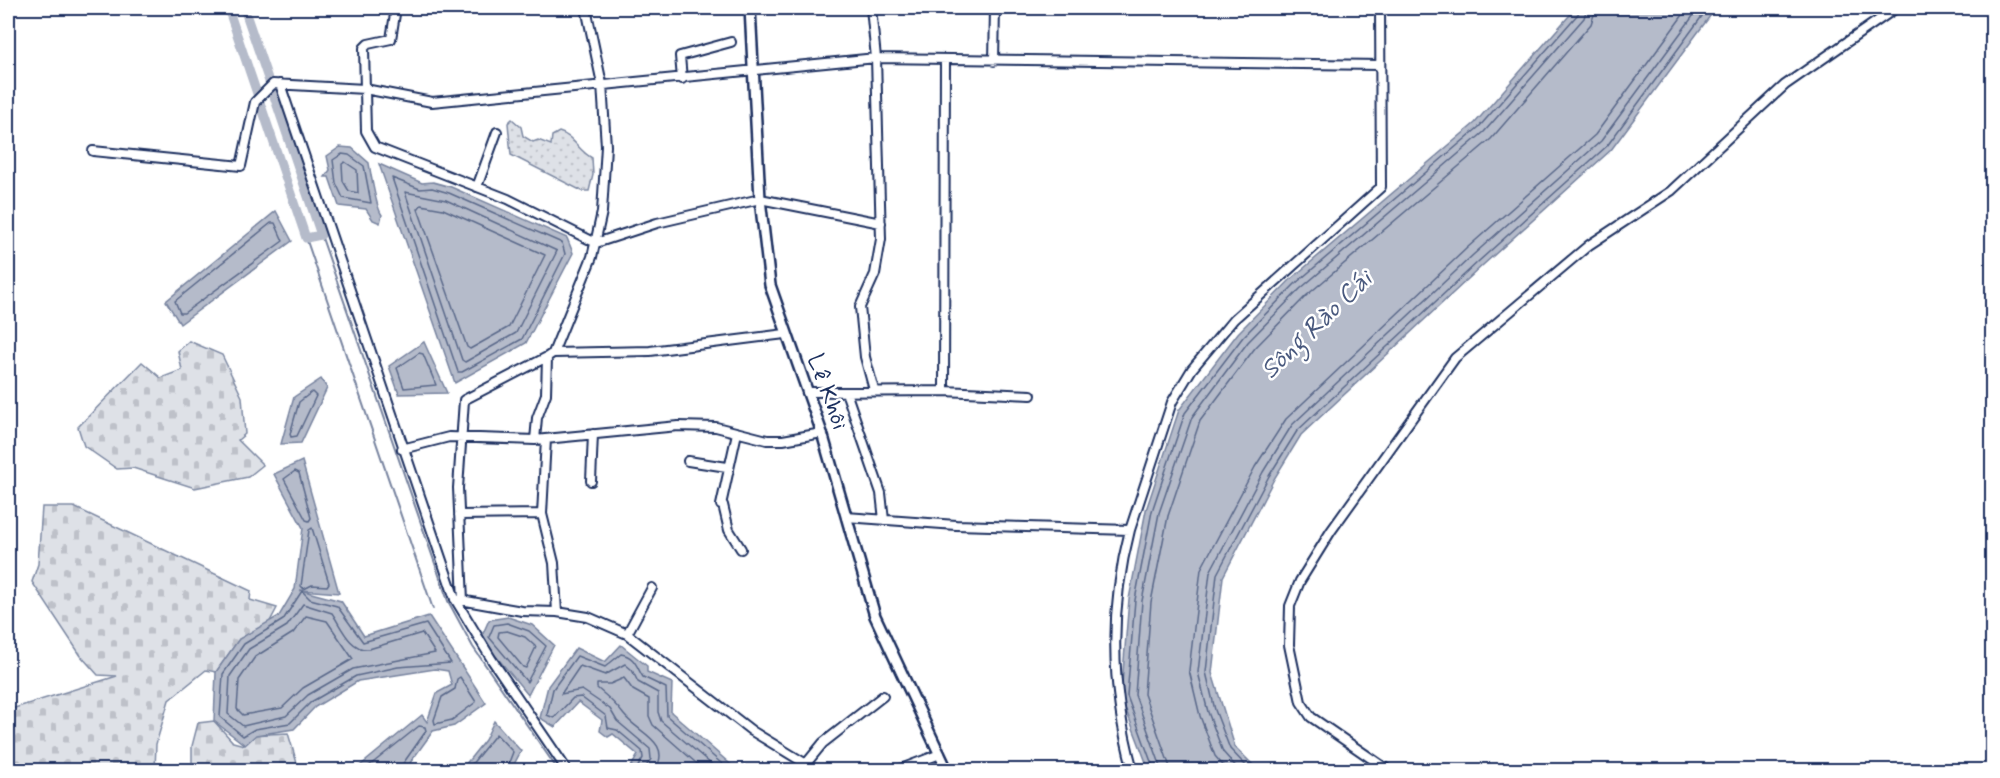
<svg xmlns="http://www.w3.org/2000/svg" width="2000" height="778" font-family="Mynerve,sans-serif">
  <defs>
    <pattern id="grass-dots" width="8" height="8" patternUnits="userSpaceOnUse" patternTransform="scale(1.5)"><rect width="8" height="8" fill="#dee1e7"/><path d="M2 2h.1M6 6h.1" fill="none" stroke="#bec1c9" stroke-width="1.8" stroke-linecap="round"/></pattern>
    <pattern id="cemetery-stones" width="16" height="16" patternUnits="userSpaceOnUse" patternTransform="scale(1.5)"><rect width="16" height="16" fill="#dee1e7"/><path d="M2 7V4a2 2 0 0 1 4 0v3zM10 15v-3a2 2 0 0 1 4 0v3z" fill="#bec1c9"/></pattern>
  </defs>
  <rect width="100%" height="100%" fill="#fff"/>
  <filter id="ink" filterUnits="userSpaceOnUse"><feTurbulence type="fractalNoise" baseFrequency=".0167" numOctaves="2"/><feDisplacementMap in="SourceGraphic" scale="12" xChannelSelector="R" yChannelSelector="G"/><feConvolveMatrix kernelMatrix="1 2 1 2 8 2 1 2 1" color-interpolation-filters="sRGB"/></filter>
  <g filter="url(#ink)">
    <!-- grass -->
    <path fill="url(#grass-dots)" stroke="#7c88a2" stroke-width="1.5" d="M512,119L521,127L523,136L533,142L538,140L551,145L552,136L559,132C574,136 578,151 592,158L593,175L589,191H582L511,155L508,123Z"/>
    <!-- cemetery -->
    <path fill="url(#cemetery-stones)" stroke="#7c88a2" stroke-width="1.5" d="M189,341L222,355L242,397L245,434L238,440L263,465L248,477L195,488L133,468L117,469L84,446L78,427L142,362L161,378L182,370L178,351Z
      M42,507H74L251,591L250,600L277,608L267,627L239,639L216,672L206,670L169,700L156,744L155,770H8V710L117,676L98,675L81,656L32,582L38,564Z
      M214,721L233,742L244,745L250,735L288,733L299,770H192V746L198,723Z"/>
    <!-- water -->
    <path fill="#b5bbca" stroke="#77839f" stroke-width="1.5" d="M1576,8H1716L1611,150L1483,265L1301,435L1274,479L1223,577L1212,673L1235,747L1258,770H1149L1121,697L1129,599L1146,510L1179,410L1238,333L1291,279L1475,123Z
      M340,147L352,148L369,163C371,175 376,207 382,215L380,223L373,220L366,209L339,206L329,177H325L330,170L327,156Z
      M379,164L422,183L433,182L451,187L567,238L573,253L526,343L455,383Z
      M276,211L292,241L180,324L166,301Z
      M424,342L447,393L399,394L389,366Z
      M321,379L327,388L301,443L281,444L294,397Z
      M302,461L339,593L300,590L341,601L364,636L429,616L486,703L454,726L433,731L405,770H355L422,715L427,722L437,693L452,685L448,671L435,669L358,681L315,707L294,729L256,735L245,745L214,721L216,672L239,639L279,616L295,589L303,528L274,474Z
      M508,617L532,625L554,645L528,695L481,638L489,620Z
      M621,645L647,666V672L672,683L671,712L737,770H629L638,755L613,734L608,737L600,731L602,720L578,702L555,727L540,718L548,686L576,648L605,662Z
      M494,721L521,751L511,770H461L485,740Z"/>
    <g fill="none" stroke-linecap="round" stroke-linejoin="round">
      <!-- shore -->
      <path stroke="#596789" stroke-width="1.5" d="M342,154L349,155L364,166L371,203L343,198L336,183L333,160Z
        M345,162L357,170L358,193L349,191L343,181L342,164Z
        M392,178L420,189L432,188L449,193L562,243L565,254L522,339L462,372H458Z
        M405,192L446,200L557,251L516,333L465,362L462,360Z
        M421,205L443,209L545,255L509,327L470,349L467,347L418,209Z
        M271,223H275L283,241L184,313H180L175,301Z
        M419,353L423,354L436,385L404,388L397,368Z
        M312,392L316,396L297,436L291,437L290,434L299,402Z
        M295,471L299,473L311,518L309,521L306,520L284,479Z
        M312,528L329,583L327,586L312,585L304,589L301,586L309,530Z
        M302,591L310,599L337,606L363,642L426,624L451,663L398,667L356,676L311,702L290,723L255,729L243,736L220,717L223,674L244,644L283,620Z
        M303,604L332,613C341,626 350,651 369,649L422,633L435,653L353,669L308,695L286,716L243,726L228,714L230,676L249,649L287,626Z
        M306,616L327,621L353,659L303,688L282,708L243,715L237,709L239,680L255,657L293,633Z
        M507,623L529,631L546,646L527,682L489,637L494,625Z
        M507,631L525,637L536,647L526,668L523,667L498,637L499,632Z
        M460,677L476,702L452,720L435,724L434,720L442,697L455,689L457,679Z
        M364,770L419,726L425,727L426,731L402,765L401,770
        M467,770L496,734L513,752L506,770
        M636,770L643,758L642,751L617,730L608,728L606,716L581,697L573,698L554,718L547,715L553,689L577,656L605,667L621,654C635,656 637,668 643,677L666,688L667,716L729,770
        M644,770L651,759L650,749L617,721L610,709L582,690L561,694L580,666L605,675L625,664L632,670L638,682L658,693V712L661,721L718,770
        M655,770C673,742 638,733 624,715C616,704 608,697 597,688V684H610L624,678L633,690L649,699V716L653,725L704,770
        M1154,770L1127,696L1135,600L1152,511L1185,413L1243,337L1295,284L1479,127L1578,14L1580,8
        M1162,770L1135,695L1142,601L1159,513L1192,417L1248,342L1300,289L1484,132L1584,18L1587,8
        M1171,770L1144,694L1151,602L1168,516L1200,421L1255,348L1306,296L1491,139L1591,24L1596,8
        M1227,770L1215,756L1200,716L1189,670L1201,569L1255,467L1286,419L1467,248L1595,135L1688,8
        M1239,770L1223,752L1208,712L1198,672L1210,572L1263,472L1292,425L1473,255L1601,141L1699,8
        M1250,770L1230,749L1215,710L1206,672L1217,574L1269,476L1297,431L1479,261L1607,146L1708,8"/>
      <!-- stream -->
      <path stroke="#77839f" stroke-width="2" d="M321,235L448,601L473,647L558,770
        M306,238L433,609"/>
      <!-- canal -->
      <path stroke="#b5bbca" stroke-width="9" d="M228,8L306,238L321,235L244,8"/>
      <defs>
        <path id="minor" d="M396,8L391,39L368,44L364,48L366,131L375,147L508,199L596,243L657,223L760,199L881,223
          M871,8L876,58L881,239L875,274L860,307L865,357L874,390
          M994,61L995,8
          M682,79L680,56L731,42
          M280,84L455,599L492,660L567,770
          M93,151L241,166L255,102L273,84L365,89L432,102L876,58L1380,65
          M477,187L497,132
          M553,353L650,351L785,334
          M944,391L945,60
          M807,392L944,391L1031,395
          M846,392L881,493L884,520
          M546,439L542,514L554,563L557,612
          M535,440L537,418L546,394L547,357L553,353L592,257L602,212L606,146L602,84L586,8
          M402,449L449,437L535,440L678,426L716,427L767,440H783L822,433
          M688,461L727,467
          M591,481L593,434
          M721,505L737,433
          M723,505L729,530L741,549
          M459,515L542,514
          M846,517L956,525L1130,530C1109,610 1111,691 1133,770
          M1130,530L1172,402L1192,369L1234,319L1381,187L1380,8
          M455,599L522,611L557,612L588,617L627,634L752,731L816,770
          M463,601L458,488L464,400L547,357
          M627,634L652,588
          M805,765L823,743L883,696
          M898,770L940,754
          M1388,770L1311,717L1301,702L1289,645L1290,606L1300,581L1331,531L1455,358L1589,245L1671,191L1785,85L1896,8"/>
        <path id="tertiary" d="M750,8L760,199L770,285L822,433L875,616L947,770"/>
      </defs>
      <!-- minor casing -->
      <use href="#minor" stroke="#1b2f5e" stroke-width="12"/>
      <!-- tertiary casing -->
      <use href="#tertiary" stroke="#1b2f5e" stroke-width="14"/>
      <!-- minor -->
      <use href="#minor" stroke="#fff" stroke-width="8"/>
      <!-- tertiary -->
      <use href="#tertiary" stroke="#fff" stroke-width="9"/>
    </g>
  </g>
  <g text-anchor="middle" dominant-baseline="central" stroke-width="5" stroke-linejoin="round" paint-order="stroke">
    <!-- street labels -->
    <g font-size="24" fill="#1b2f5e" stroke="#fff">
      <text transform="translate(827 392) rotate(70)">Lê Khôi</text>
    </g>
    <!-- water labels -->
    <g font-size="26" font-style="italic" fill="#49597e" stroke="#fff">
      <text transform="translate(1317 325) rotate(-44)">Sông Rào Cái</text>
    </g>
  </g>
  <!-- margin -->
  <rect width="2000" height="778" fill="none" stroke="#fff" stroke-width="30"/>
  <rect x="15" y="15" width="1970" height="748" fill="none" stroke="#1b2f5e" stroke-width="2" filter="url(#ink)"/>
</svg>
